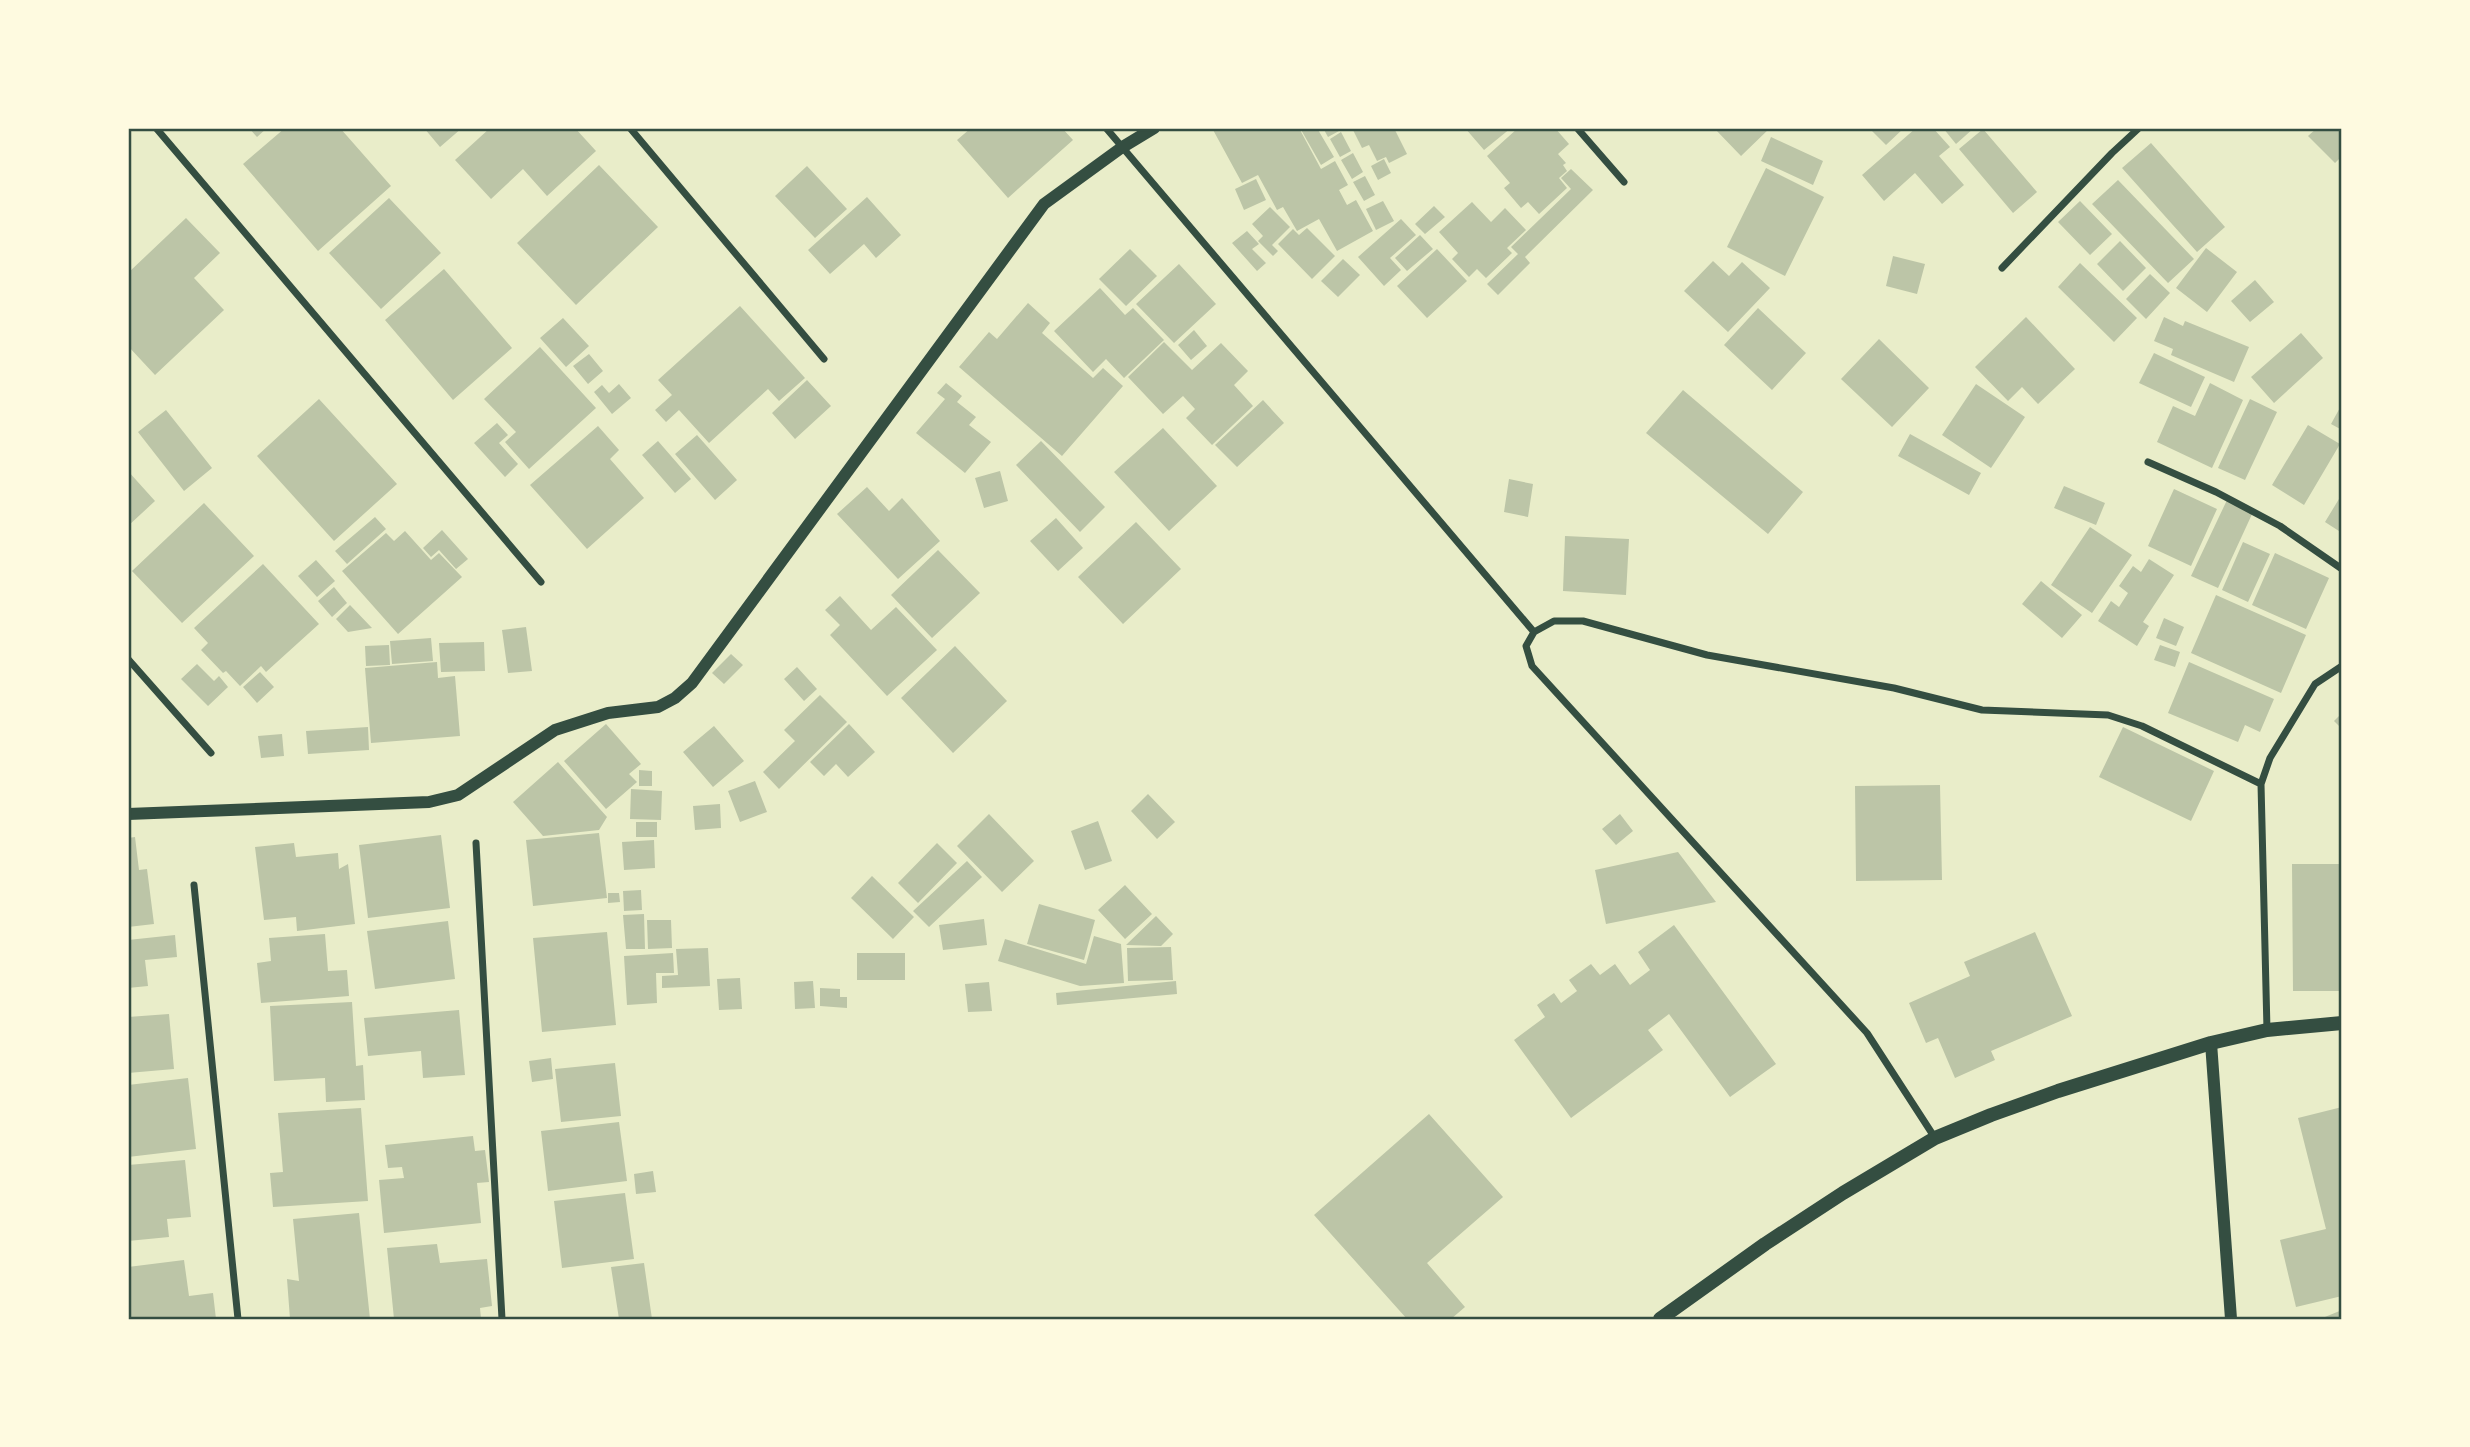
<svg xmlns="http://www.w3.org/2000/svg" width="2470" height="1447" font-family="'DM Sans',sans-serif">
  <rect width="100%" height="100%" fill="#e9edc9"/>
  <!-- building -->
  <path fill="#bcc5a7" d="M249,128H267L257,137Z
    M285,128H340L391,186L318,251L243,164Z
    M424,128H462L440,147Z
    M490,128H575L596,151L547,196L523,169L491,199L455,160Z
    M971,128H1062L1073,140L1008,198L957,140Z
    M1212,128H1299L1321,169L1335,161L1348,185L1339,190L1347,205L1356,200L1373,231L1337,251L1319,219L1297,231L1283,207L1277,210L1258,175L1242,183Z
    M1300,128H1317L1334,157L1321,165Z
    M1323,128H1337L1339,131L1328,137Z
    M1352,128H1394L1407,154L1389,163L1386,157L1377,161L1369,145L1362,148Z
    M1465,128H1511L1484,150Z
    M1518,128H1555L1569,144L1558,154L1566,163L1563,165L1567,171L1559,178L1567,188L1539,214L1528,202L1521,208L1504,188L1510,183L1487,156Z
    M1714,128H1770L1741,156Z
    M1869,128H1904L1886,145Z
    M1916,128H1933L1950,147L1939,156L1964,185L1942,204L1915,173L1884,201L1862,175Z
    M1943,128H1974L1956,144Z
    M2317,128H2342V156L2335,163L2308,136Z
    M1983,129L2037,192L2013,213L1959,149Z
    M1341,132L1351,151L1340,157L1330,139Z
    M1771,137L1823,161L1813,185L1761,161Z
    M2151,143L2225,227L2197,252L2122,168Z
    M1353,153L1363,172L1352,179L1341,160Z
    M1384,159L1391,173L1378,180L1371,166Z
    M599,165L658,227L576,305L517,243Z
    M807,166L847,209L815,238L775,196Z
    M1766,168L1824,197L1785,276L1727,247Z
    M1571,169L1593,190L1525,257L1530,263L1498,295L1487,284L1518,254L1511,247L1571,189L1561,178Z
    M1365,176L1375,195L1364,201L1353,182Z
    M1256,179L1266,200L1244,210L1235,189Z
    M2118,180L2194,259L2168,283L2092,204Z
    M867,197L901,235L876,258L864,244L830,274L808,250Z
    M389,198L441,253L381,309L329,253Z
    M1383,201L1394,221L1376,230L1366,209Z
    M2080,201L2112,234L2090,255L2058,222Z
    M1472,202L1491,222L1505,208L1526,230L1507,248L1512,253L1486,278L1477,269L1469,277L1452,259L1458,253L1439,232Z
    M1434,206L1445,217L1425,234L1415,224Z
    M1270,207L1290,227L1272,245L1278,251L1273,256L1258,241L1263,236L1252,224Z
    M186,218L220,253L194,278L224,310L155,375L128,346V273Z
    M1401,219L1416,235L1390,258L1401,270L1384,286L1358,257Z
    M1307,228L1335,256L1312,279L1278,244L1293,229L1299,235Z
    M1247,231L1259,244L1252,249L1266,263L1257,271L1232,243Z
    M1420,235L1433,249L1407,271L1395,258Z
    M2120,241L2146,268L2123,291L2097,264Z
    M2206,248L2237,272L2207,312L2176,288Z
    M1130,249L1157,276L1126,306L1099,279Z
    M1437,249L1467,281L1427,318L1397,286Z
    M1893,256L1925,264L1917,294L1886,286Z
    M1343,259L1360,275L1338,297L1321,281Z
    M1713,261L1729,276L1742,262L1770,288L1728,332L1684,291Z
    M2080,263L2137,318L2114,342L2058,287Z
    M1179,264L1216,304L1174,343L1136,304Z
    M444,269L512,348L453,400L385,320Z
    M2150,274L2170,293L2146,319L2126,299Z
    M2255,280L2274,302L2250,322L2231,301Z
    M1100,288L1125,315L1133,308L1164,340L1124,378L1106,359L1093,372L1054,331Z
    M1028,303L1050,323L1042,333L1093,378L1103,368L1123,386L1062,456L959,367L989,332L997,339Z
    M740,306L805,378L779,401L768,389L709,443L679,410L666,422L655,410L672,395L658,380Z
    M1758,308L1806,353L1772,390L1724,345Z
    M2026,317L2075,369L2038,404L2022,387L2008,401L1975,367Z
    M2164,317L2183,326L2185,321L2249,347L2234,382L2171,355L2173,349L2154,341Z
    M563,318L589,346L566,367L540,338Z
    M1194,330L1207,346L1191,360L1178,345Z
    M2301,333L2323,358L2274,403L2251,377Z
    M1879,339L1929,388L1892,427L1841,379Z
    M1164,342L1192,370L1221,343L1248,371L1234,385L1253,406L1212,445L1186,418L1195,409L1183,396L1163,414L1128,377Z
    M540,347L596,408L529,469L505,442L516,432L484,399Z
    M2154,353L2205,377L2191,407L2139,383Z
    M589,354L603,371L588,384L573,366Z
    M807,380L831,406L795,439L772,413Z
    M946,383L962,396L957,402L976,417L969,425L991,442L965,473L916,433L945,399L937,393Z
    M2210,383L2243,400L2212,468L2157,442L2173,406L2195,416Z
    M619,384L631,398L612,414L594,392L602,385L609,393Z
    M1976,384L2025,417L1991,468L1942,435Z
    M1683,390L1803,492L1768,534L1646,433Z
    M319,399L397,484L334,541L257,456Z
    M2250,399L2277,412L2245,480L2218,468Z
    M1263,400L1284,423L1237,467L1215,445Z
    M2342,404V430L2331,424Z
    M166,410L212,468L184,491L138,432Z
    M497,423L508,435L499,443L518,464L505,477L474,443Z
    M2308,425L2340,444L2304,505L2272,485Z
    M598,426L619,450L610,459L644,498L587,549L530,485Z
    M1163,428L1217,486L1169,531L1114,472Z
    M1910,434L1981,473L1969,495L1898,456Z
    M697,435L737,480L715,500L675,454Z
    M658,441L691,479L675,493L642,455Z
    M1041,441L1105,507L1080,532L1016,465Z
    M128,471L155,501L128,526Z
    M1000,471L1008,501L984,508L975,478Z
    M1509,479L1533,484L1528,517L1504,512Z
    M2064,486L2105,503L2096,525L2054,508Z
    M867,487L889,511L902,498L940,541L898,579L837,514Z
    M2174,489L2217,509L2191,566L2148,546Z
    M2342,494V533L2325,522Z
    M2227,500L2253,512L2218,588L2191,576Z
    M204,503L254,556L182,623L132,571Z
    M375,517L386,529L347,564L335,551Z
    M1056,518L1083,548L1058,571L1030,541Z
    M1136,522L1181,569L1123,624L1078,577Z
    M2090,527L2132,555L2092,613L2051,585Z
    M442,530L468,559L456,569L439,550L431,557L423,548Z
    M405,531L431,560L439,553L462,577L398,634L342,571L386,533L394,541Z
    M1565,536L1629,539L1626,595L1563,591Z
    M2243,542L2270,554L2248,602L2222,590Z
    M938,550L980,593L932,638L891,595Z
    M2275,553L2329,578L2306,629L2252,605Z
    M2149,559L2174,575L2143,622L2149,626L2137,646L2098,621L2111,601L2119,607L2128,593L2119,586L2133,566L2141,572Z
    M316,560L335,581L317,597L298,576Z
    M263,564L319,624L266,672L261,666L240,686L226,671L223,673L201,650L208,643L194,628Z
    M2041,581L2082,615L2062,638L2022,604Z
    M334,587L347,603L332,617L318,601Z
    M2216,595L2306,635L2281,693L2191,653Z
    M840,596L871,630L896,607L937,650L887,696L830,635L840,625L825,610Z
    M350,605L372,628L348,632L336,619Z
    M2164,618L2184,627L2176,646L2156,638Z
    M526,627L532,671L508,673L502,630Z
    M431,638L433,661L392,664L390,641Z
    M484,642L485,671L441,672L439,643Z
    M389,645L390,665L366,666L365,646Z
    M2160,645L2180,652L2175,667L2154,660Z
    M955,646L1007,701L953,753L901,698Z
    M731,654L743,665L724,684L712,673Z
    M437,662L438,678L455,676L460,736L371,743L365,668Z
    M2189,662L2274,699L2260,732L2245,725L2238,742L2168,713Z
    M197,664L214,681L219,676L228,687L208,706L181,679Z
    M797,667L817,689L804,701L784,679Z
    M260,672L274,687L257,703L243,687Z
    M820,695L847,722L779,789L763,772L795,741L784,730Z
    M2342,713V729L2334,721Z
    M606,724L641,764L629,774L637,782L606,809L564,761Z
    M849,724L875,752L848,777L836,764L824,776L810,762Z
    M714,726L744,761L713,787L683,752Z
    M368,727L369,750L308,754L306,731Z
    M2123,727L2214,771L2191,821L2099,777Z
    M282,734L284,756L261,758L258,736Z
    M558,762L607,817L599,830L543,836L513,802Z
    M639,770L652,771V786H639Z
    M755,781L767,812L740,822L728,791Z
    M1940,785L1942,880L1856,881L1855,786Z
    M631,789L662,791L661,820L630,819Z
    M1148,794L1175,822L1157,839L1131,811Z
    M720,804L721,828L695,830L693,806Z
    M989,814L1034,861L1002,892L957,846Z
    M1620,814L1633,831L1616,845L1602,829Z
    M1098,821L1112,861L1085,870L1071,831Z
    M636,822H657V837H636Z
    M599,833L607,898L533,906L526,840Z
    M441,835L450,908L368,918L359,845Z
    M135,837L139,870L147,869L154,924L128,927V838Z
    M654,840L655,868L624,870L622,842Z
    M294,843L296,857L338,853L339,869L348,864L355,924L297,931L296,917L264,920L255,847Z
    M937,843L957,863L918,903L898,883Z
    M1678,852L1716,902L1606,924L1595,870Z
    M967,861L982,877L929,927L913,911Z
    M2292,864H2342V991H2293Z
    M872,876L914,917L893,939L851,898Z
    M1125,885L1152,914L1125,939L1098,910Z
    M641,890L642,910L624,911L623,891Z
    M608,893H619L620,902L608,903Z
    M1039,904L1095,920L1084,960L1027,944Z
    M644,914L645,949H626L623,915Z
    M1156,916L1173,934L1161,946L1126,945Z
    M984,919L987,945L943,950L939,925Z
    M647,920H671L672,948L648,949Z
    M448,921L455,979L375,989L367,931Z
    M1674,925L1776,1064L1730,1097L1669,1014L1648,1030L1663,1050L1571,1118L1514,1040L1545,1017L1537,1005L1554,993L1561,1003L1577,991L1569,980L1591,964L1600,975L1615,964L1630,985L1650,970L1638,952Z
    M607,932L616,1025L542,1032L533,938Z
    M2035,932L2072,1016L1991,1051L1995,1060L1955,1078L1938,1038L1926,1043L1909,1003L1970,976L1964,962Z
    M325,934L328,971L347,970L349,996L261,1003L257,963L271,961L269,938Z
    M175,935L177,957L145,960L148,986L128,988V940Z
    M1094,936L1121,944L1124,983L1080,986L998,961L1005,939L1086,964Z
    M1171,947L1173,980L1128,981L1127,948Z
    M708,948L710,986L662,988V976L678,975L676,949Z
    M673,953L674,973H656L657,1003L627,1005L624,956Z
    M857,953H905V980H857Z
    M740,978L742,1009L719,1010L717,979Z
    M813,981L815,1008L795,1009L794,982Z
    M1176,981L1177,994L1057,1005L1056,993Z
    M989,982L992,1011L968,1012L965,984Z
    M820,988L840,989V997H847V1008L820,1006Z
    M352,1002L356,1066L363,1065L365,1100L326,1102L325,1078L274,1081L270,1006Z
    M459,1010L465,1075L423,1078L421,1051L368,1056L364,1018Z
    M169,1014L174,1069L128,1073V1017Z
    M551,1058L553,1079L532,1082L529,1061Z
    M615,1063L621,1116L561,1122L555,1069Z
    M188,1078L196,1149L128,1157V1085Z
    M2342,1107V1296L2296,1307L2280,1240L2326,1229L2298,1118Z
    M361,1108L368,1201L273,1207L270,1173L283,1172L278,1113Z
    M1429,1114L1503,1197L1427,1263L1465,1307L1451,1319H1407L1314,1215Z
    M619,1122L627,1181L548,1191L541,1131Z
    M473,1136L475,1151L485,1150L489,1182L477,1183L481,1223L384,1233L379,1180L404,1178L402,1167L388,1168L385,1145Z
    M185,1160L191,1217L167,1219L169,1237L128,1241V1165Z
    M653,1171L656,1192L636,1194L634,1174Z
    M625,1193L634,1259L562,1268L554,1201Z
    M359,1213L370,1319H290L287,1279L299,1281L293,1219Z
    M437,1244L440,1263L487,1259L492,1306L480,1308L481,1319H394L387,1248Z
    M184,1260L189,1296L213,1293L216,1319H128V1267Z
    M644,1263L652,1319H619L611,1267Z
    M2342,1310V1319H2320Z"/>
  <g fill="none" stroke-linecap="round" stroke-linejoin="round">
    <!-- minor -->
    <path stroke="#344e41" stroke-width="7" d="M156,128L541,582
      M630,128L824,359
      M1106,128L1534,632
      M1577,128L1624,182
      M2002,268L2112,153L2139,128
      M2148,462L2216,492L2280,526L2342,569
      M128,659L211,753
      M476,843L502,1319
      M194,885L238,1319
      M2267,1030L2261,784L2270,758L2315,684L2342,666
      M1935,1138L1867,1033L1532,666L1526,646L1534,632L1554,621H1583L1707,655L1894,688L1982,710L2108,715L2142,726L2261,784"/>
    <!-- tertiary -->
    <path stroke="#344e41" stroke-width="12" d="M128,814L429,802L458,795L555,730L608,713L658,707L675,698L692,683L1044,204L1121,148L1154,128
      M2211,1043L2231,1319"/>
    <!-- secondary -->
    <path stroke="#344e41" stroke-width="14" d="M1660,1319L1765,1244L1843,1193L1935,1138L1991,1115L2058,1091L2211,1043L2267,1030L2342,1023"/>
  </g>
  <!-- border -->
  <rect width="2470" height="1447" fill="none" stroke="#fefae0" stroke-width="259"/>
  <rect x="130" y="130" width="2210" height="1188" fill="none" stroke="#344e41" stroke-width="2.5"/>
</svg>
